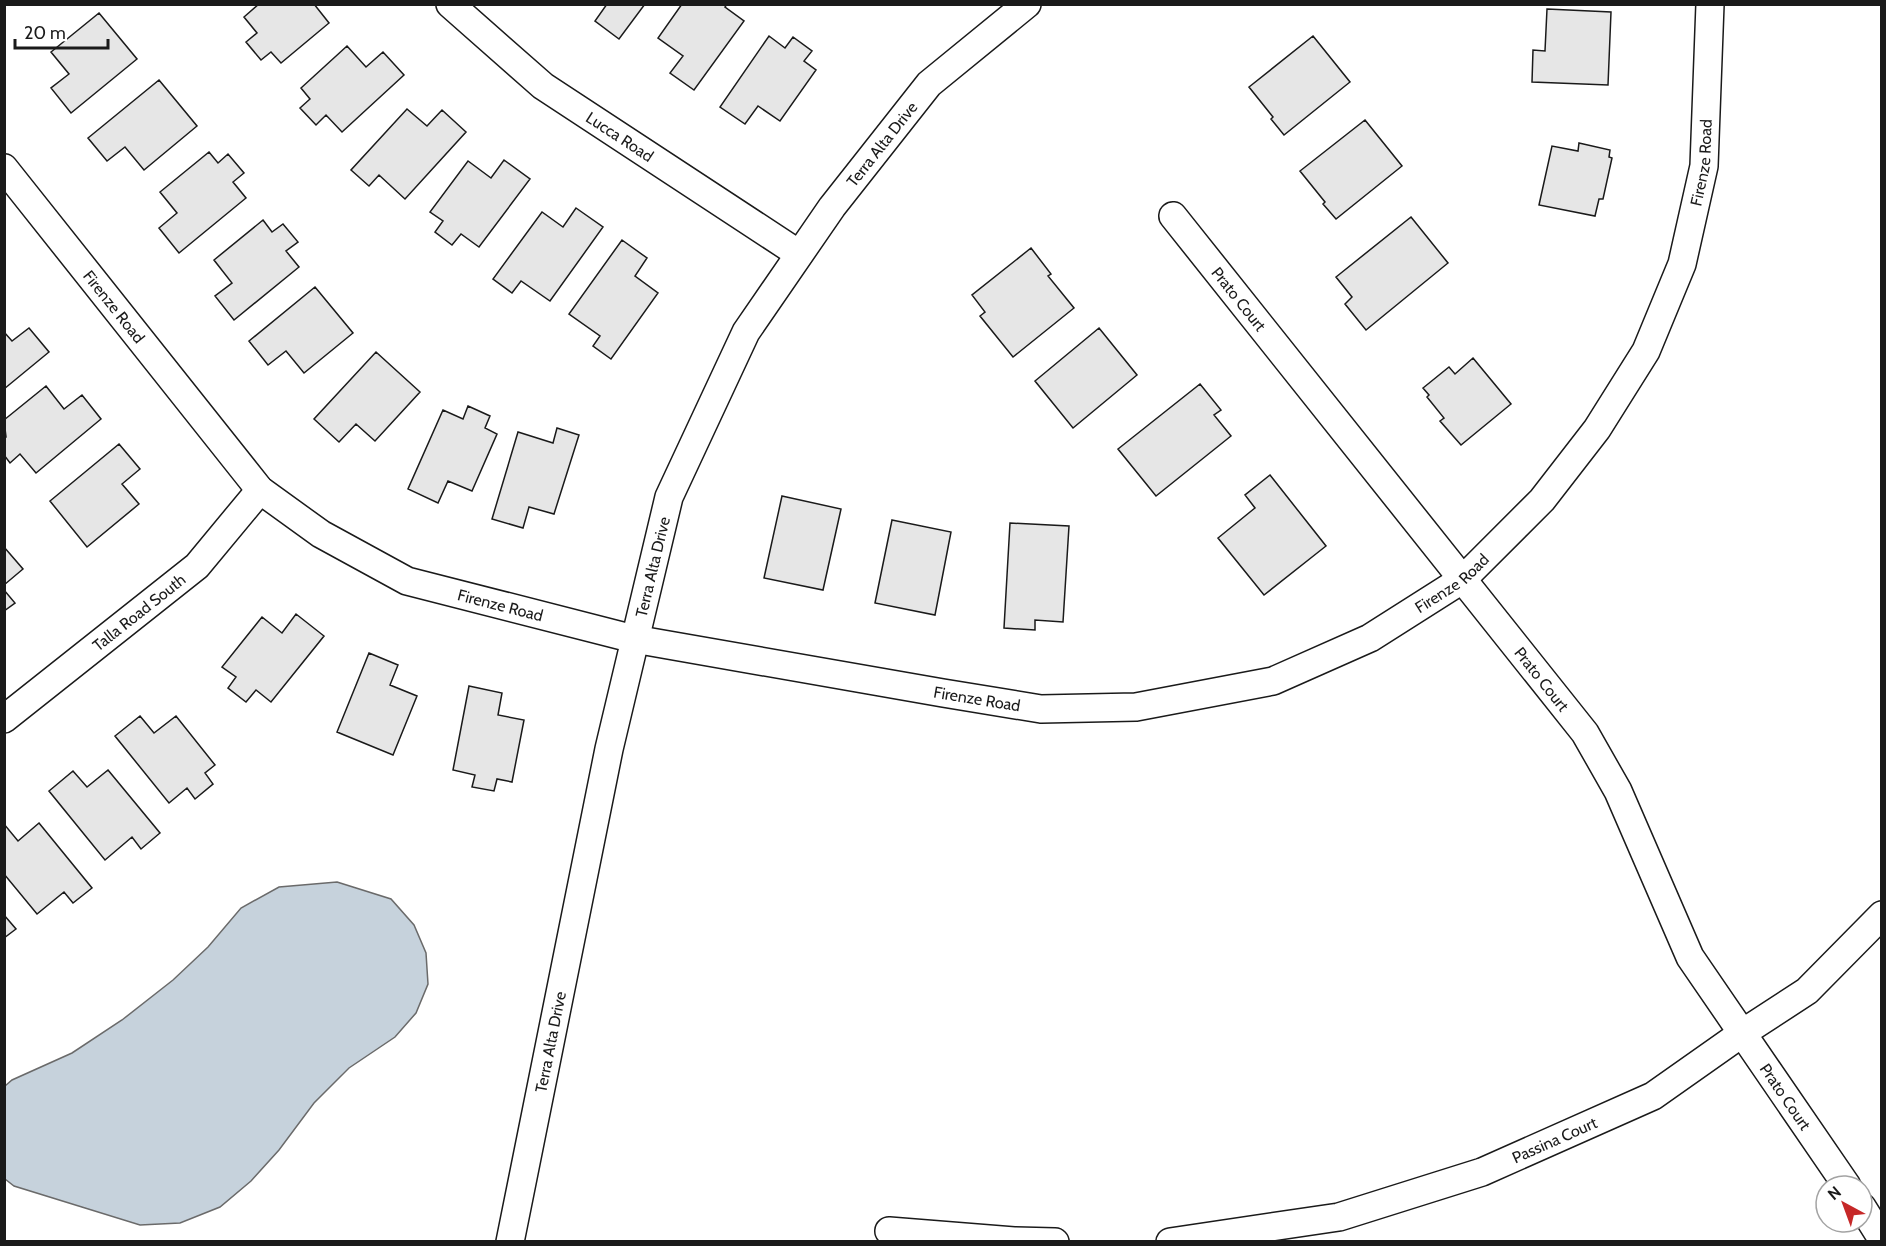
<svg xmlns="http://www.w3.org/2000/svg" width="1886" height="1246" font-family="Cabin,sans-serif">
  <rect width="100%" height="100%" fill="#fff"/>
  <!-- water -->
  <path fill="#c6d2dc" stroke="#6a6a6a" stroke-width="1.5" d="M337,882L391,899L414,925L426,953L428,984L416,1013L395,1037L349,1068L314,1103L279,1150L251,1181L220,1207L180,1223L140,1225L14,1186L5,1179V1086L12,1080L72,1053L122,1020L173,980L208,947L241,908L279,887Z"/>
  <!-- building -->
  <path fill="#e6e6e6" stroke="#1a1a1a" stroke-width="1.5" d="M259,4H314L329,23L281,63L271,52L261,60L246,42L257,33L244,17Z
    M607,4H645L619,39L595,21Z
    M682,4H727L725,7L744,21L694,90L670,73L683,56L658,38Z
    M1547,9L1611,12L1608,85L1532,82L1533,50L1545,51Z
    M99,13L137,59L71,113L51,88L69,74L51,52Z
    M769,36L785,48L793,37L812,51L804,61L816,70L780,121L758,106L745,124L720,107Z
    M1313,36L1350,82L1284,135L1271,119L1273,117L1249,87Z
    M347,46L366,67L383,52L404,75L342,132L326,115L316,125L300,108L310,99L301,88Z
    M159,80L197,126L144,170L125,147L107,161L88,138Z
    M407,109L427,126L442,110L466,132L405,199L379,175L369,186L351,170Z
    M1365,120L1402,166L1336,219L1323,204L1325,202L1300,171Z
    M1579,143L1610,150L1609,157L1612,158L1603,199H1599L1595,216L1539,205L1552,146L1578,151Z
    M209,152L218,163L228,154L244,173L233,182L246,198L179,253L159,228L177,213L160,192Z
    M504,160L530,179L479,247L461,234L452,245L435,232L443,221L430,212L468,161L491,178Z
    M576,208L603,227L550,301L521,281L512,293L493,279L542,212L563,227Z
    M1411,217L1448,263L1366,330L1345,304L1352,297L1336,277Z
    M263,220L272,232L283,224L298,242L286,251L299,267L234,320L215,296L232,283L214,260Z
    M622,240L647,258L635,276L658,293L611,359L593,346L600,336L569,314Z
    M1031,248L1051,274L1048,276L1074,308L1013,357L980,316L985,312L972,295Z
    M315,287L353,333L304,373L286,351L268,365L249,341Z
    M29,328L49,352L4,389V332L12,341Z
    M1099,328L1137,375L1073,428L1035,381Z
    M376,352L420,392L375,441L356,424L339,442L314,419Z
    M1473,358L1511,404L1461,445L1440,421L1444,418L1427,397L1429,395L1423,388L1449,367L1455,374Z
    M1200,384L1221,410L1214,415L1231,436L1156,496L1118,449Z
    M46,386L64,409L82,395L101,419L36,473L20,454L10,463L4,455V438L6,437L4,420Z
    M468,406L490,416L485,428L497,434L472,491L448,481L438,503L408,489L443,410L463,419Z
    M557,428L579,435L554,514L529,507L523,528L492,519L518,432L553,443Z
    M119,444L140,469L122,484L139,504L87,547L50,501Z
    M1270,475L1326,546L1264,595L1218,538L1255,508L1245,495Z
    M782,496L841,509L823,590L764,578Z
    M892,520L951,532L935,615L875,603Z
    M1010,523L1069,526L1063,622L1035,620V630L1004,628Z
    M4,547L23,569L4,585Z
    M4,590L15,603L4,611Z
    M296,614L324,636L271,702L256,690L246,702L228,688L236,677L222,667L262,617L282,633Z
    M369,653L398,665L390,685L417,696L393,755L337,732Z
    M469,686L502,693L498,715L524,720L512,782L497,779L494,791L472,787L475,775L453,770Z
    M140,716L154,733L176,716L215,765L205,773L213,784L195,799L187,788L169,803L115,736Z
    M108,770L160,833L141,849L132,837L105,860L49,791L73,771L87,787Z
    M39,823L92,888L73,903L64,892L37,914L4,874V824L18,841Z
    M4,915L16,929L4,938Z"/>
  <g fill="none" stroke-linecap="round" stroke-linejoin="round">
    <defs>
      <g id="minor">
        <path id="s1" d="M450,4L543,86L799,254"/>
        <path id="s2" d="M4,168L260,490L321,534L407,581L634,639L943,693L1041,709L1136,707L1273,681L1370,638L1463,579L1542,500L1597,429L1646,351L1682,264L1704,166L1710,4"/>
        <path id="s3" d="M1173,216L1585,733L1618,791L1690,957L1847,1186"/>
        <path id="s4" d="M4,719L197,566L260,490"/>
        <path d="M1862,1207L1882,1239"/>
        <path d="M889,1231L1014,1241L1055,1242"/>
        <path id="s5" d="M510,1242L609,749L669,497L746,332L832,207L929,84L1027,4"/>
        <path id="s6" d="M1170,1242L1339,1217L1482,1172L1653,1096L1741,1034L1807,991L1882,915"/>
      </g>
    </defs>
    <!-- minor casing -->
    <use href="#minor" stroke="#1a1a1a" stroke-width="30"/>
    <!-- minor -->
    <use href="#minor" stroke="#fff" stroke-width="27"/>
  </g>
  <g text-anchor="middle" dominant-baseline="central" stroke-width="4.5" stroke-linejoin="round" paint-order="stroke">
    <!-- street labels -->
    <g font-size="16" fill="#1a1a1a" stroke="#fff">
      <text stroke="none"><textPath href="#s1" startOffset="216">Lucca Road</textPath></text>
      <text stroke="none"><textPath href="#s5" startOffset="1176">Terra Alta Drive</textPath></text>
      <text stroke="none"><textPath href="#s2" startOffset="2174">Firenze Road</textPath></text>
      <text stroke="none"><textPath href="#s3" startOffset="106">Prato Court</textPath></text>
      <text stroke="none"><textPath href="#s2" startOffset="177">Firenze Road</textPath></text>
      <text stroke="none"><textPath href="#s5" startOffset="690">Terra Alta Drive</textPath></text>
      <text stroke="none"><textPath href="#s2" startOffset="1671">Firenze Road</textPath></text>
      <text stroke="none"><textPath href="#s2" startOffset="681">Firenze Road</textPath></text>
      <text stroke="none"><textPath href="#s4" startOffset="172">Talla Road South</textPath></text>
      <text stroke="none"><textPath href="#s3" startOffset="592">Prato Court</textPath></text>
      <text stroke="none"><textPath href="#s2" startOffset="1167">Firenze Road</textPath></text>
      <text stroke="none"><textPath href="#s5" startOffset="204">Terra Alta Drive</textPath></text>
      <text stroke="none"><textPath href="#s3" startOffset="1078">Prato Court</textPath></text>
      <text stroke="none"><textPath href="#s6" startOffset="400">Passina Court</textPath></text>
    </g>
  </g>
  <!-- border -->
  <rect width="1886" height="1246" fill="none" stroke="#1a1a1a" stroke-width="12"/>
  <!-- north arrow -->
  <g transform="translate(1844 1204) rotate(319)"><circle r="28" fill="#ffffff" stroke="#a3a3a3" stroke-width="1.5"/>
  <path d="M0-4.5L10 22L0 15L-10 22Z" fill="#c62828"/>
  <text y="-9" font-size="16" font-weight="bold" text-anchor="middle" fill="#1a1a1a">N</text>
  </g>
  <!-- scale -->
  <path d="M15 39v9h93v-9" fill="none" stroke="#1a1a1a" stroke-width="3"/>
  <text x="24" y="39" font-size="18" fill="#1a1a1a" stroke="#ffffff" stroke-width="4.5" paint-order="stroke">20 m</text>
</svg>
